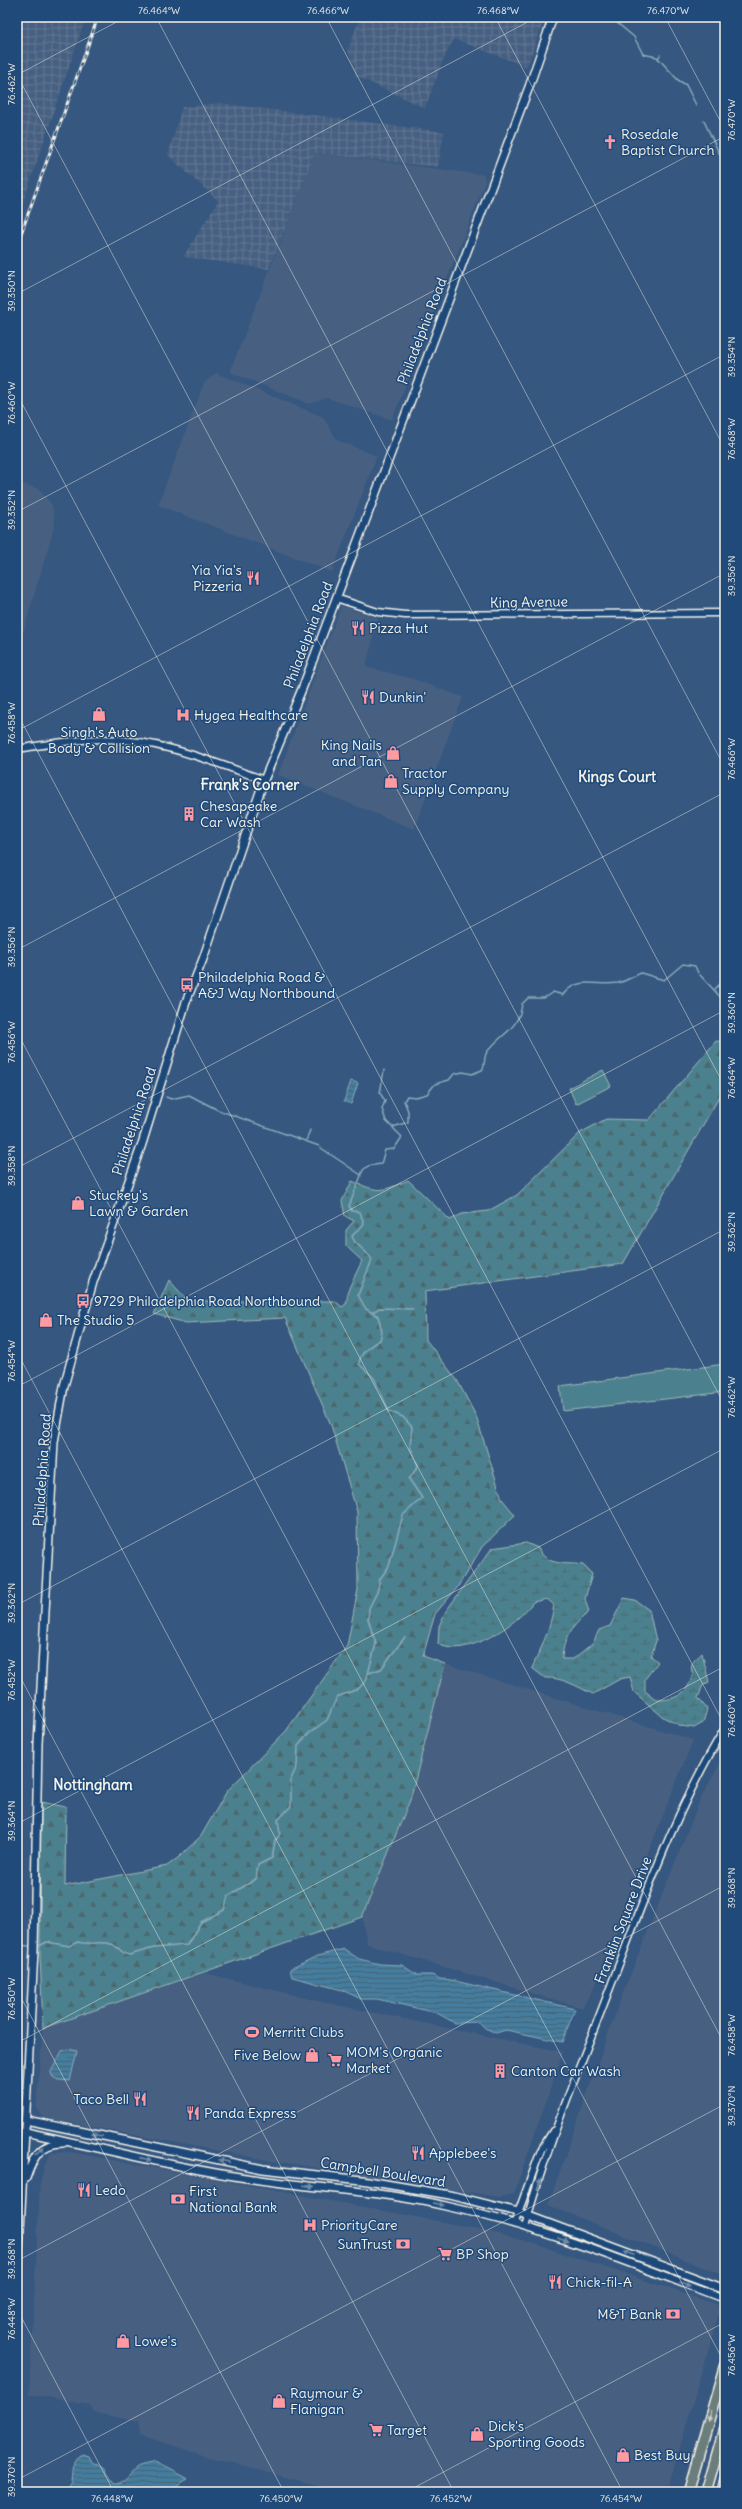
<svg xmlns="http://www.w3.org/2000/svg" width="742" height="2509" font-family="Delius,sans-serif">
  <defs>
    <pattern id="industrial-grid" width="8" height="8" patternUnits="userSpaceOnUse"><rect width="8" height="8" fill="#466082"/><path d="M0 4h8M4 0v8" fill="none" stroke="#617794"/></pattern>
    <pattern id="forest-firs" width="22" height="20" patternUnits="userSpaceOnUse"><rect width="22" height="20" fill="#4c818e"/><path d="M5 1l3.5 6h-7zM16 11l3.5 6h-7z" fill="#4b676e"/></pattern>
    <pattern id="wetland-marsh" width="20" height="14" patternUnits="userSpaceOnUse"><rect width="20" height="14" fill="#4c818e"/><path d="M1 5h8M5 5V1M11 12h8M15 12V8" fill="none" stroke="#4b676e"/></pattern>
    <pattern id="water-rules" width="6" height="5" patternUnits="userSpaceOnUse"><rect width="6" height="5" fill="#447d9e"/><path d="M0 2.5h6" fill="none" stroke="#466576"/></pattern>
  </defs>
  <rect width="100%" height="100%" fill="#36577f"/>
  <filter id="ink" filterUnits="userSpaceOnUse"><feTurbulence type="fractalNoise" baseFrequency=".025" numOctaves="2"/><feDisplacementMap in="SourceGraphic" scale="8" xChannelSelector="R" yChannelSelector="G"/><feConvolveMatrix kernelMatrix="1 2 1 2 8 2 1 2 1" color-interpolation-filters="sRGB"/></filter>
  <g filter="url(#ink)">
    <!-- built -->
    <path fill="#466082" d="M315,153L484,175L485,182L392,420L327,398L310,404L230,372Z
      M216,373L323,417L337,440L377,456L332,572L158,505L204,383Z
      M17,482L39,489L52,505L55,524L17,653Z
      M341,606L378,618L366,667L410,678L463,697L414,829L278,775Z
      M445,1664L693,1740L596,1984L582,2008L367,1944L362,1917L410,1800Z
      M725,1754V2276L548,2205L618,2006L700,1800Z
      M205,1973L322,2002L563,2052L514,2194L499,2197L267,2160L45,2118L36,2109L43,2028Z
      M70,2152L480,2229L532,2243L721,2306L667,2492H344L218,2460L140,2435L138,2421L94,2413L90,2405L29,2394L40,2184L44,2167L51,2153Z"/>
    <!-- industrial -->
    <path fill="url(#industrial-grid)" d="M17,17H86L17,220Z
      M360,17H545L527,67L454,39L444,58L425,108L356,76L348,50Z
      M219,103L444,132L438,167L315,153L269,269L183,257L218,201L168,155L182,107Z"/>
    <!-- grass -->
    <path fill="#4c818e" stroke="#a0b9bb" d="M603,1070L611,1086L576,1104L569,1088Z
      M725,1364V1392L563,1411L560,1386Z"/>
    <!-- forest -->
    <path fill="url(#forest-firs)" stroke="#a0b9bb" d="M716,1041L725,1042V1087L623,1264L425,1291L426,1340L457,1380L476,1416L502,1499L515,1515L482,1547L457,1588L435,1614L423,1656L445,1664L410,1800L362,1917L43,2028L40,1955L41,1802L66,1807L65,1886L167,1866L179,1857L201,1836L227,1791L286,1731L347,1646L358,1589L357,1512L331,1425L285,1318L186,1323L154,1314L169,1280L188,1301H335L342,1307L346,1304L349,1288L362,1261L346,1246V1230L354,1221L345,1216L342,1201L352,1181C379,1193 382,1192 408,1180L450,1220L462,1214L488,1211L517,1195L580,1133L606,1119L649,1120Z"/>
    <!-- wetland -->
    <path fill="url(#wetland-marsh)" stroke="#a0b9bb" d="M526,1543L538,1548C547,1567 565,1562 583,1565L592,1574L585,1599L589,1612C573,1625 563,1638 562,1659H573L593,1643L599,1630L610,1626L624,1598L635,1600L649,1610L656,1641L651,1656L658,1662L645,1679V1691L657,1700C677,1700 688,1693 693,1674C688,1664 695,1660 702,1653L709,1682L703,1685L698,1698L707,1709L703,1723L694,1728L681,1726L663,1717L634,1692L630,1677L620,1679L593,1694C577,1687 563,1677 545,1678L532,1668C542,1646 550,1630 554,1605L547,1599L533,1602C518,1624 464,1660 438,1644L439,1626L446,1611L492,1548Z"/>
    <!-- water -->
    <path fill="url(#water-rules)" stroke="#8aabbc" d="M351,1081L358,1083L351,1104L344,1101Z
      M344,1949L359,1959L380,1964L402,1965L417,1975H432L440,1979L451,1980L575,2009L562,2042L506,2030L496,2033L485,2028L479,2022L455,2023L437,2013L377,1999H361L342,1990L292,1977L290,1969L317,1956Z
      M68,2049L77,2051L70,2081L59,2080L52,2076L51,2072L62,2051Z
      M83,2454L89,2456L92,2462L104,2468L114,2483C126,2484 129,2474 137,2468C141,2464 150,2464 155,2462L188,2479L177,2485L174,2492H94L92,2489H68L72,2483L74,2462Z"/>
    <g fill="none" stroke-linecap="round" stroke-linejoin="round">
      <!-- stream -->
      <path stroke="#8aabbc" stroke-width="1.5" d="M610,17L634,37L643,54L657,57L678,80L686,85L696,105
        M658,59L660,55
        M704,121L719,153L725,157
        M700,975L725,1002
        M715,989L725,979
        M151,1090L152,1086
        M166,1097L171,1099L189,1095L218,1110L319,1146
        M393,1127L408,1122V1111L404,1101L407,1096L416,1097L427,1094L435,1084L449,1080L454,1074L463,1072L472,1074L482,1070C486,1065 483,1058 487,1052C501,1033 519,1030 522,1004L528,998H544L553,992L563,995C577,975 598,987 618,983C626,981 634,976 641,973L664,980L683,964L695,966L698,973
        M306,1141L310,1130
        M321,1148L361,1175
        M356,1189L363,1170L368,1166L381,1164L385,1150L394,1149L402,1137L386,1121L382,1109L385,1101L380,1093L384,1070
        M372,1313L379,1308L413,1309
        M369,1673L381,1669L405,1637
        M17,1945L29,1946
        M39,1946L47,1942L69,1946L78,1942C90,1946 99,1940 111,1944C118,1946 122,1954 129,1955L154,1948L187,1945L201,1922L224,1910L228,1896L256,1879L258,1865L272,1858L275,1841L280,1834L278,1820L291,1806V1779L297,1766L298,1746L308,1734L327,1720L337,1697L358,1689L366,1681L376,1644L368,1619L369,1608L377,1592L380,1579L389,1566L403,1515L422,1498L409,1479L418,1466L410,1446L412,1427L403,1417L389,1411L374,1378L359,1364C360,1352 371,1345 380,1340L382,1332L378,1316L366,1309L358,1295L372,1260C368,1250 355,1247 352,1236L364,1224L360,1212L352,1211L349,1206L355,1191"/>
      <defs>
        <path id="tertiary" d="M336,598L378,612L405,615L725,613
          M17,749C45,745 73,739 102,739C159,739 211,761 264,780
          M514,2224L541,2150L553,2131
          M525,2227C546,2146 580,2067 610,1988C644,1900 675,1810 725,1728"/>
        <path id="secondary" d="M26,2120L263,2169L362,2180L450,2195L518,2212L725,2289
          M26,2132C104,2149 181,2169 260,2180C324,2189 388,2192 450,2207C544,2228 635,2265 725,2299
          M26,2178C33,2158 39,2143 63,2143
          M17,2290L34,1950L38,1744L54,1442L64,1386L93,1282L142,1144L186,1002L203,959L264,780L302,689L529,87L553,17"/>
        <path id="motorway" d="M688,2492L725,2365
          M706,2492L725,2425
          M722,2492L725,2479"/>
      </defs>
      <!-- tertiary casing -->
      <use href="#tertiary" stroke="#f4f1e8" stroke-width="9"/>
      <!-- secondary casing -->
      <use href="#secondary" stroke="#f4f1e8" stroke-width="10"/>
      <!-- motorway casing -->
      <use href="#motorway" stroke="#f4f1e8" stroke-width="12"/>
      <!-- tertiary -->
      <use href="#tertiary" stroke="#1f4a7a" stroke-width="6"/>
      <!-- secondary -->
      <use href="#secondary" stroke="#1f4a7a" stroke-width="7"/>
      <!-- motorway -->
      <use href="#motorway" stroke="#6c7e7c" stroke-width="9"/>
      <defs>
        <path id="rail" d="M17,245L98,17"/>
      </defs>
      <!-- rail casing -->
      <use href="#rail" stroke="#f4f1e8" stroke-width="3"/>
      <!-- rail -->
      <use href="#rail" stroke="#1f4a7a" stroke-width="1.5" stroke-dasharray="4.5" stroke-linecap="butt"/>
    </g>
    <!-- one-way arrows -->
    <defs><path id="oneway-solid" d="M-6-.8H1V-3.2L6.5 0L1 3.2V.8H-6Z"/></defs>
    <g fill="#748da6">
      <use href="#oneway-solid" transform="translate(97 2135) rotate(-168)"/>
      <use href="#oneway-solid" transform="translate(39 2151) rotate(-46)"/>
      <use href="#oneway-solid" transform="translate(146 2159) rotate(13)"/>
      <use href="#oneway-solid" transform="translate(224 2161) rotate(-169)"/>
      <use href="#oneway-solid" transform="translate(539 2184) rotate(-71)"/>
      <use href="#oneway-solid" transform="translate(309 2186) rotate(7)"/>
      <use href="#oneway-solid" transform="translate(438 2204) rotate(11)"/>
      <use href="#oneway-solid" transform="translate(563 2240) rotate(19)"/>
      <use href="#oneway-solid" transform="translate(629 2253) rotate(-159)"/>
      <use href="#oneway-solid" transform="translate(685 2284) rotate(20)"/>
    </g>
    <use fill="#cbcec8" href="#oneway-solid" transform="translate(709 2416) rotate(106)"/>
  </g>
  <!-- ticks -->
  <path fill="none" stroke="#f4f1e8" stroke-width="1" stroke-opacity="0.45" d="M156,17L725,1087M326,17L725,768M495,17L725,449M665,17L725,130M17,75L725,1406M17,75L126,17M17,294L537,17M17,394L725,1726M17,512L725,136M17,713L725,2045M17,731L725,354M17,950L725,573M17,1032L725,2364M17,1168L725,792M17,1352L623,2492M17,1387L725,1010M17,1605L725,1229M17,1671L454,2492M17,1824L725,1448M17,1990L284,2492M17,2043L725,1666M17,2261L725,1885M17,2309L114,2492M17,2480L725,2104M406,2492L725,2322"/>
  <!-- icons -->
  <defs>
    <symbol id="church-bare" viewBox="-9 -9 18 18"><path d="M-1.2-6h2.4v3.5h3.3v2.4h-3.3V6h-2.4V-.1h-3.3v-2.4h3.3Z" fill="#ff9aa2" stroke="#1f4a7a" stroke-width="2.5" paint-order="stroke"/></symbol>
    <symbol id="restaurant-bare" viewBox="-9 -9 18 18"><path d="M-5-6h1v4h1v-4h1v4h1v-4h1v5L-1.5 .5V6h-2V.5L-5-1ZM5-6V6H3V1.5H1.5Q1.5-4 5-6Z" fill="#ff9aa2" stroke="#1f4a7a" stroke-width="2.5" paint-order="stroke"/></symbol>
    <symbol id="shop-bare" viewBox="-9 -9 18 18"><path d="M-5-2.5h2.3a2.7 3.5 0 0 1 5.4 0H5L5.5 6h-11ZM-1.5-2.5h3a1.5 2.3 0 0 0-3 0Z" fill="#ff9aa2" stroke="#1f4a7a" stroke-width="2.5" paint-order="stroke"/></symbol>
    <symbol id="hospital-bare" viewBox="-9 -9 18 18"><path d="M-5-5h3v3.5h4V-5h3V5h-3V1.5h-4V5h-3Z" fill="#ff9aa2" stroke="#1f4a7a" stroke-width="2.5" paint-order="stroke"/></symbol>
    <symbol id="building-bare" viewBox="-9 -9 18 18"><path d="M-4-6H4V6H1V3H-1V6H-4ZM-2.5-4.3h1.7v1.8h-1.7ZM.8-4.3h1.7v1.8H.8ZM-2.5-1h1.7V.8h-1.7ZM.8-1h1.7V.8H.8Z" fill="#ff9aa2" stroke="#1f4a7a" stroke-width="2.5" paint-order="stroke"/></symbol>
    <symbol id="bus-bare" viewBox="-9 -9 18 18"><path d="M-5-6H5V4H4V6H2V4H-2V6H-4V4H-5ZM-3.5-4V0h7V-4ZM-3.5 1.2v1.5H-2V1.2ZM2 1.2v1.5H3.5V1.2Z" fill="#ff9aa2" stroke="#1f4a7a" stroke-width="2.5" paint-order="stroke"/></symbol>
    <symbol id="stadium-bare" viewBox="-9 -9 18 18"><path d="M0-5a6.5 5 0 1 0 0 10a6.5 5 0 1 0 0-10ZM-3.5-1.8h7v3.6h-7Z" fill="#ff9aa2" stroke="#1f4a7a" stroke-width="2.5" paint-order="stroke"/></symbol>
    <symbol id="supermarket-bare" viewBox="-9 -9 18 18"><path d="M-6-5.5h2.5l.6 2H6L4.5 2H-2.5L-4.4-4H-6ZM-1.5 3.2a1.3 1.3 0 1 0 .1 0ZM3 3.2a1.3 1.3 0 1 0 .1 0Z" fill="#ff9aa2" stroke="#1f4a7a" stroke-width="2.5" paint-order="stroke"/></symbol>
    <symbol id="bank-bare" viewBox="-9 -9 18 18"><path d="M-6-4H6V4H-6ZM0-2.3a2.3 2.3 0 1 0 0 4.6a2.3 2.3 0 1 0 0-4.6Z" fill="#ff9aa2" stroke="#1f4a7a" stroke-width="2.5" paint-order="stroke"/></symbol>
  </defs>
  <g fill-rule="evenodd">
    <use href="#church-bare" x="600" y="132" width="20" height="20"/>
    <use href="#restaurant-bare" x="243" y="568" width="20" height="20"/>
    <use href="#restaurant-bare" x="348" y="618" width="20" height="20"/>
    <use href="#restaurant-bare" x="358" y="687" width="20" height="20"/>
    <use href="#shop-bare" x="89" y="704" width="20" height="20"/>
    <use href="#hospital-bare" x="173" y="705" width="20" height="20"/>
    <use href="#shop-bare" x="383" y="743" width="20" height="20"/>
    <use href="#shop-bare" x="381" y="771" width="20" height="20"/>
    <use href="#building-bare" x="179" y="804" width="20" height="20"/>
    <use href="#bus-bare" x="177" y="975" width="20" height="20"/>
    <use href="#shop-bare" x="68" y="1193" width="20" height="20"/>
    <use href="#bus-bare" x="73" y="1291" width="20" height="20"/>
    <use href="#shop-bare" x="36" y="1310" width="20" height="20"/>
    <use href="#stadium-bare" x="242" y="2022" width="20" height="20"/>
    <use href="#shop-bare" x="302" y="2045" width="20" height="20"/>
    <use href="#supermarket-bare" x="325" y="2050" width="20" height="20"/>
    <use href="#building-bare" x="490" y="2061" width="20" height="20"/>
    <use href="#restaurant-bare" x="130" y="2089" width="20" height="20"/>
    <use href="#restaurant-bare" x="183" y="2103" width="20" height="20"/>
    <use href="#restaurant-bare" x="408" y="2143" width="20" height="20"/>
    <use href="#restaurant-bare" x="74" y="2180" width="20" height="20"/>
    <use href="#bank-bare" x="168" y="2189" width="20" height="20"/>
    <use href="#hospital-bare" x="300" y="2215" width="20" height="20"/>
    <use href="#bank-bare" x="393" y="2234" width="20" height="20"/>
    <use href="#supermarket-bare" x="435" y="2244" width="20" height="20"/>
    <use href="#restaurant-bare" x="545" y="2272" width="20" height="20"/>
    <use href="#bank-bare" x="663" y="2304" width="20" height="20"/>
    <use href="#shop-bare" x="113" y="2331" width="20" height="20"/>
    <use href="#shop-bare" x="269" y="2391" width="20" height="20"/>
    <use href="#supermarket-bare" x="366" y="2420" width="20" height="20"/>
    <use href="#shop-bare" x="467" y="2424" width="20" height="20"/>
    <use href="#shop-bare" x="613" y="2445" width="20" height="20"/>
  </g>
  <g text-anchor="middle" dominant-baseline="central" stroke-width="3" stroke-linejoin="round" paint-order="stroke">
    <!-- poi labels -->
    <g font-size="14" fill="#f4f1e8" stroke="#1f4a7a" text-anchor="start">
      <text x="621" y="134">Rosedale<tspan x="621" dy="16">Baptist Church</tspan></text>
      <text x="242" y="570" text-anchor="end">Yia Yia's<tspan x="242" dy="16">Pizzeria</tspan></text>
      <text x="369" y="628">Pizza Hut</text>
      <text x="379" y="697">Dunkin'</text>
      <text x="194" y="715">Hygea Healthcare</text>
      <text x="99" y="732" text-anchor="middle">Singh's Auto<tspan x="99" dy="16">Body &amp; Collision</tspan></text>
      <text x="382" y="745" text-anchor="end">King Nails<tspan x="382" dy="16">and Tan</tspan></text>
      <text x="402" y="773">Tractor<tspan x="402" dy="16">Supply Company</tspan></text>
      <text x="200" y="806">Chesapeake<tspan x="200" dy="16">Car Wash</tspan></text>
      <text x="198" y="977">Philadelphia Road &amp;<tspan x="198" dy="16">A&amp;J Way Northbound</tspan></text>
      <text x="89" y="1195">Stuckey's<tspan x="89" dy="16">Lawn &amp; Garden</tspan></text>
      <text x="94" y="1301">9729 Philadelphia Road Northbound</text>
      <text x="57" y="1320">The Studio 5</text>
      <text x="263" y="2032">Merritt Clubs</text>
      <text x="346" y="2052">MOM's Organic<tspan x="346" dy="16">Market</tspan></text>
      <text x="301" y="2055" text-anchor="end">Five Below</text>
      <text x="511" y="2071">Canton Car Wash</text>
      <text x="129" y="2099" text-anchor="end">Taco Bell</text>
      <text x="204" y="2113">Panda Express</text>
      <text x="429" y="2153">Applebee's</text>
      <text x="95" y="2190">Ledo</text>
      <text x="189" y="2191">First<tspan x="189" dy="16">National Bank</tspan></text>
      <text x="321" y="2225">PriorityCare</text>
      <text x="392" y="2244" text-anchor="end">SunTrust</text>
      <text x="456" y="2254">BP Shop</text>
      <text x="566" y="2282">Chick-fil-A</text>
      <text x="662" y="2314" text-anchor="end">M&amp;T Bank</text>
      <text x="134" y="2341">Lowe's</text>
      <text x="290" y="2393">Raymour &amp;<tspan x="290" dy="16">Flanigan</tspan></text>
      <text x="488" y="2426">Dick's<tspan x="488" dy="16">Sporting Goods</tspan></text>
      <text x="387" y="2430">Target</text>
      <text x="634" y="2455">Best Buy</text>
    </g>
    <!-- street labels -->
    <g font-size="14" fill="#f4f1e8" stroke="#1f4a7a">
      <text transform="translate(422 331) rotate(-69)">Philadelphia Road</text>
      <text transform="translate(529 602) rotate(-1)">King Avenue</text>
      <text transform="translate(308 635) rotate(-69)">Philadelphia Road</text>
      <text transform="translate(134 1121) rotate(-72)">Philadelphia Road</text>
      <text transform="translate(42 1470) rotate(-86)">Philadelphia Road</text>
      <text transform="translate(623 1920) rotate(-69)">Franklin Square Drive</text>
      <text transform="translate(383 2172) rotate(9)">Campbell Boulevard</text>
    </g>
    <!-- neighbourhood labels -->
    <g font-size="15" font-weight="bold" fill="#f4f1e8" stroke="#1f4a7a">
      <text x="617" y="776">Kings Court</text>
      <text x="250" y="784">Frank's Corner</text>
      <text x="93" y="1784">Nottingham</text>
    </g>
  </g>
  <!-- margin -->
  <rect width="742" height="2509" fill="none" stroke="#1f4a7a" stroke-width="44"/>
  <rect x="22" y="22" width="698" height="2465" fill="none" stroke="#f4f1e8" stroke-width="1.5"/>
  <g font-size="10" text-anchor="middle" fill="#f4f1e8">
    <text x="159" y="14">76.464°W</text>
    <text x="328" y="14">76.466°W</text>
    <text x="498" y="14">76.468°W</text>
    <text x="668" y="14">76.470°W</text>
    <text transform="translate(11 84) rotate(-90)" y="4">76.462°W</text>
    <text transform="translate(731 120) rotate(-90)" y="4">76.470°W</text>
    <text transform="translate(11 291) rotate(-90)" y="4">39.350°N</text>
    <text transform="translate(731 357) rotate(-90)" y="4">39.354°N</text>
    <text transform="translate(11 403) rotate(-90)" y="4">76.460°W</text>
    <text transform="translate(731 439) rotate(-90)" y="4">76.468°W</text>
    <text transform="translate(11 510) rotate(-90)" y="4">39.352°N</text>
    <text transform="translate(731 576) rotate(-90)" y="4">39.356°N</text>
    <text transform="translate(11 723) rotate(-90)" y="4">76.458°W</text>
    <text transform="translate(731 759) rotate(-90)" y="4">76.466°W</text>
    <text transform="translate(11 947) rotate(-90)" y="4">39.356°N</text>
    <text transform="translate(731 1013) rotate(-90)" y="4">39.360°N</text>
    <text transform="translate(11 1042) rotate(-90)" y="4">76.456°W</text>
    <text transform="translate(731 1078) rotate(-90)" y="4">76.464°W</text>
    <text transform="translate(11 1166) rotate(-90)" y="4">39.358°N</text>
    <text transform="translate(731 1232) rotate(-90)" y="4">39.362°N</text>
    <text transform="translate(11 1361) rotate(-90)" y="4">76.454°W</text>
    <text transform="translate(731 1397) rotate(-90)" y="4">76.462°W</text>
    <text transform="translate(11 1603) rotate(-90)" y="4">39.362°N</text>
    <text transform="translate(11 1680) rotate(-90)" y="4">76.452°W</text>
    <text transform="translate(731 1716) rotate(-90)" y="4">76.460°W</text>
    <text transform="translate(11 1821) rotate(-90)" y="4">39.364°N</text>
    <text transform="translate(731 1888) rotate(-90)" y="4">39.368°N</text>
    <text transform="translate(11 1999) rotate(-90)" y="4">76.450°W</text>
    <text transform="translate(731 2035) rotate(-90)" y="4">76.458°W</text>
    <text transform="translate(731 2106) rotate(-90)" y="4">39.370°N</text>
    <text transform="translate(11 2259) rotate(-90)" y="4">39.368°N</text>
    <text transform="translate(11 2319) rotate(-90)" y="4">76.448°W</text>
    <text transform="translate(731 2355) rotate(-90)" y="4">76.456°W</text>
    <text transform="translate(11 2477) rotate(-90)" y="4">39.370°N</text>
    <text x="112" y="2502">76.448°W</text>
    <text x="281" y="2502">76.450°W</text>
    <text x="451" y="2502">76.452°W</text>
    <text x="621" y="2502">76.454°W</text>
  </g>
</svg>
